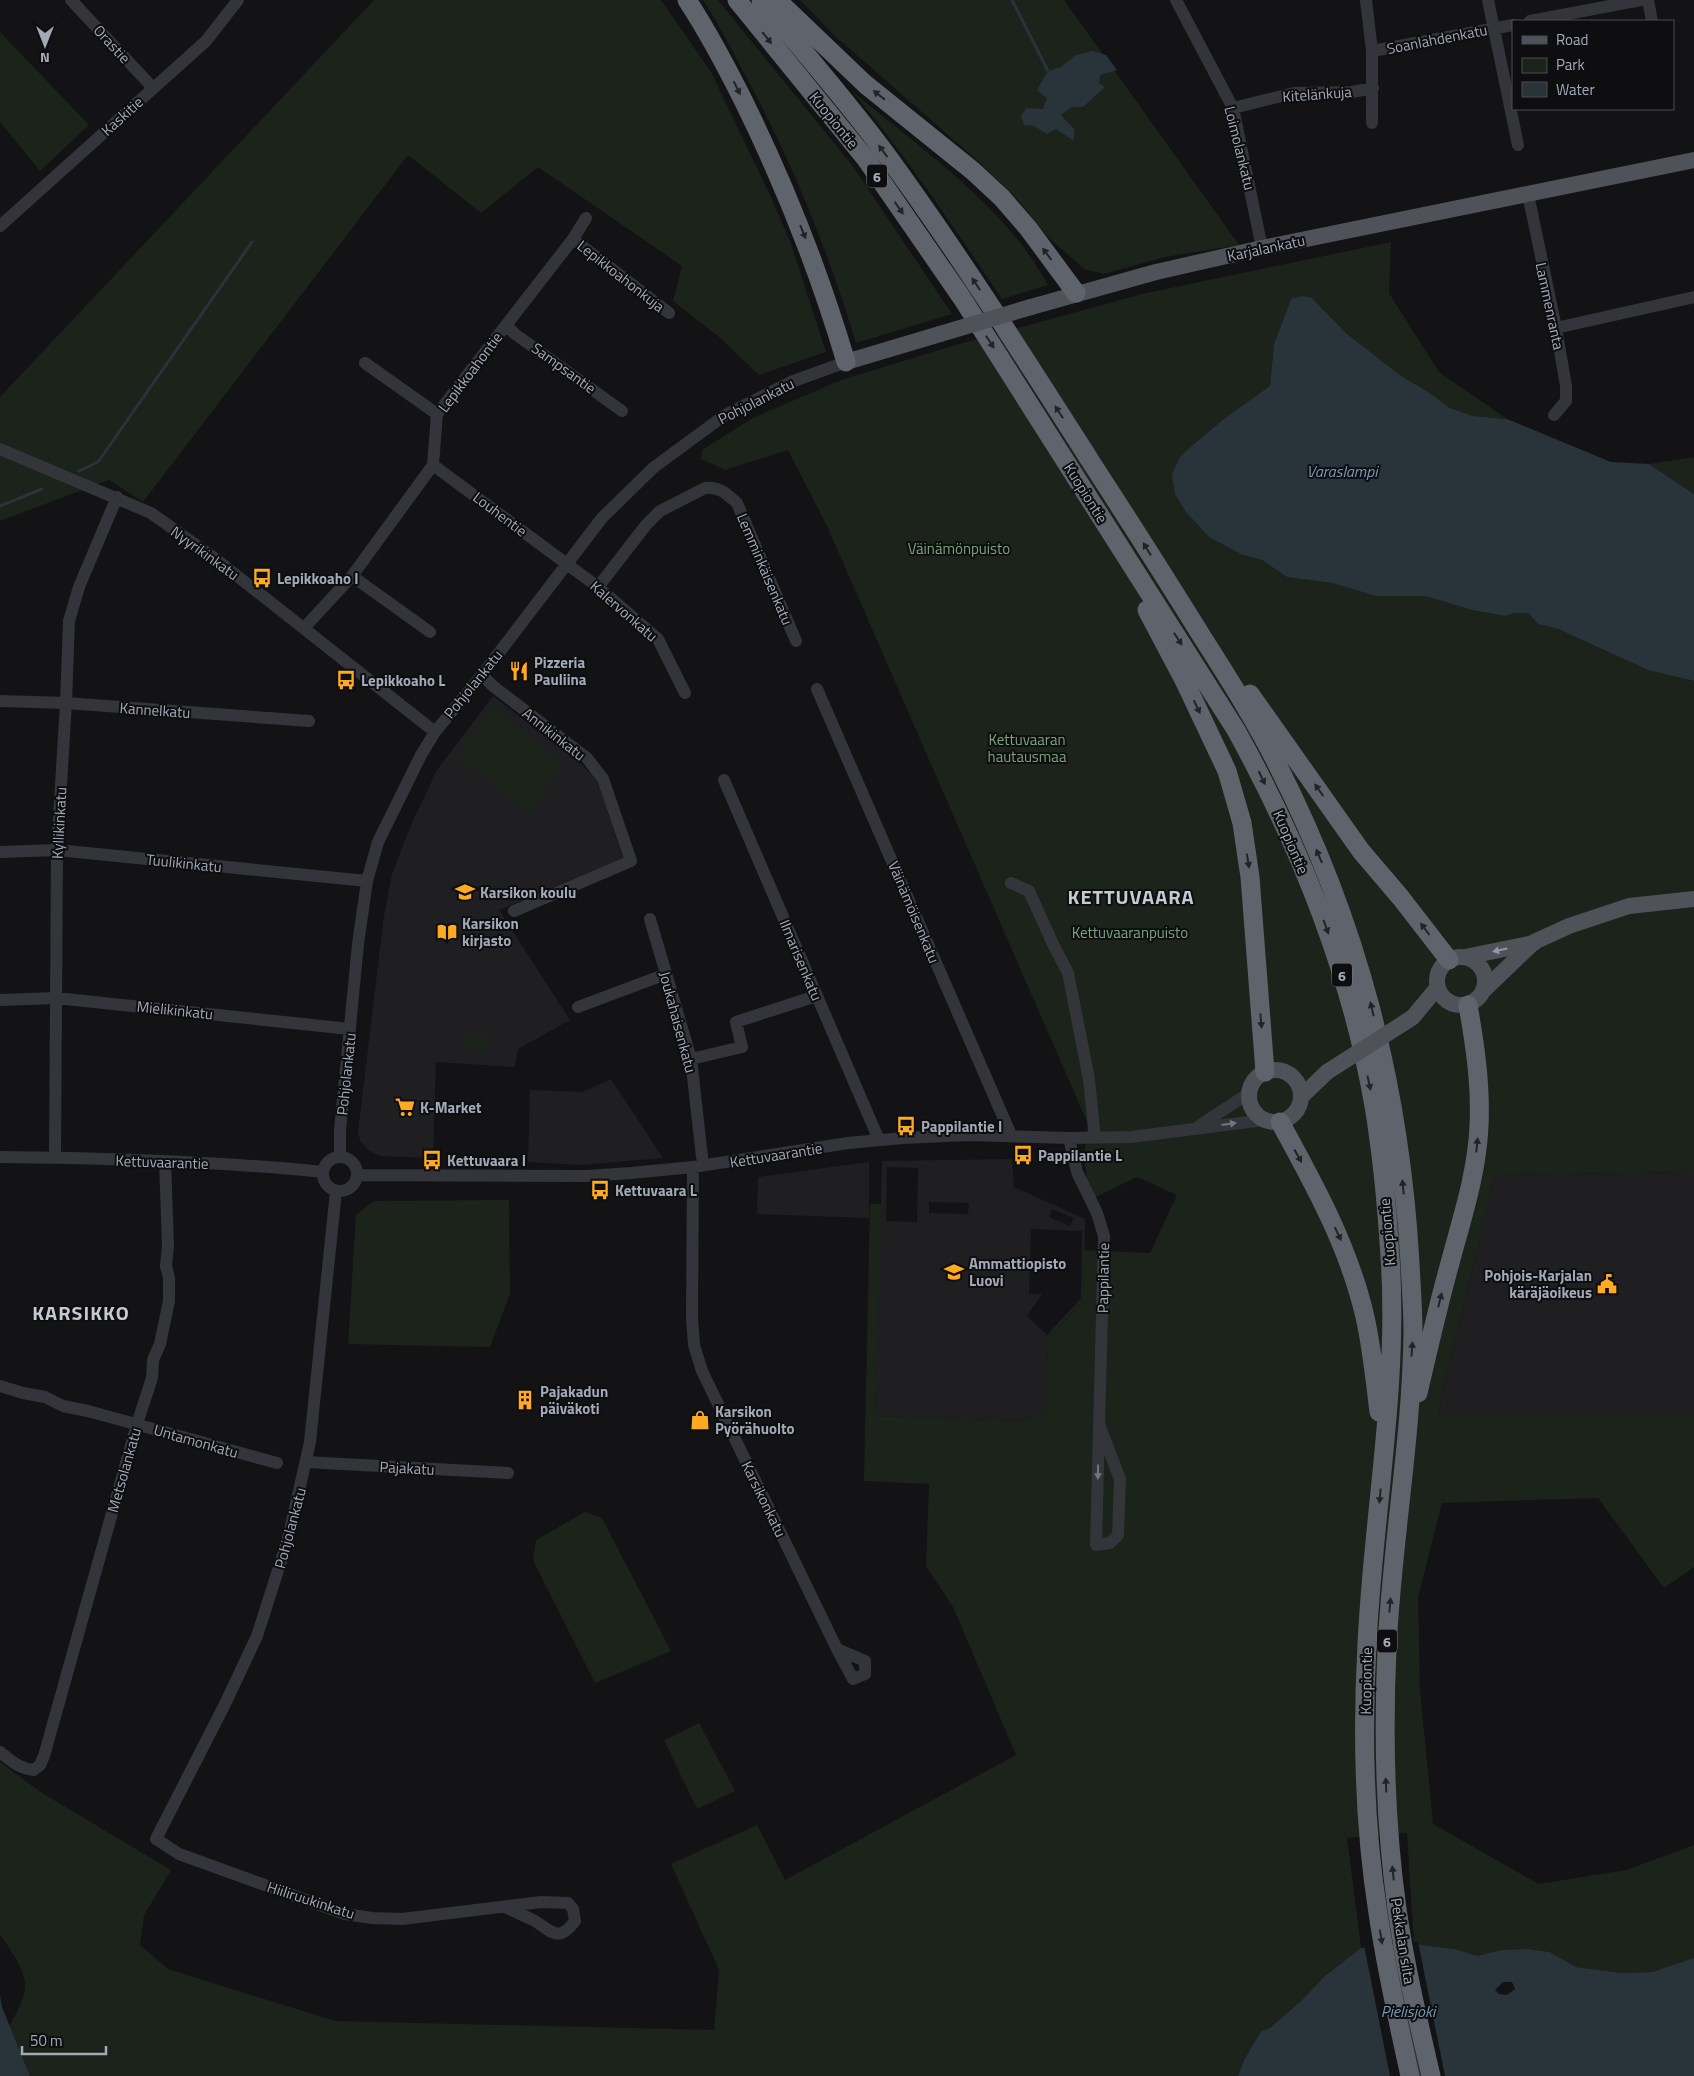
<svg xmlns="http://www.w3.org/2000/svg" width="1694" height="2076" font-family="'Titillium Web',sans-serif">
  <rect width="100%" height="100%" fill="#131315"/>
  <!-- built -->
  <path fill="#1f1f22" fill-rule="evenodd" d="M493,696L581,764L593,776L599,786L623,858L499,910L570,1020L518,1049L515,1067L436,1062L433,1158L380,1156L368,1150L360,1141L358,1131L384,916L392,874L411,825L437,770Z
    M611,1079L663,1158L581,1165L528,1162L530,1090L583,1092Z
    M1012,1159L1014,1187L1085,1219L1084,1300L1048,1339L1046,1413L1024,1421L875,1416L882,1161ZM887,1167L918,1168L917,1222L886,1221ZM929,1202L969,1203L968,1214L929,1213ZM1052,1209L1074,1218L1070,1226L1049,1217ZM1031,1229L1082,1231L1081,1298L1047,1335L1027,1316L1042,1294H1029Z
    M869,1162V1218L757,1214L758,1177Z
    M1694,1172V1416L1438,1414L1495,1175Z"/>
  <!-- green -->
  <path fill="#1b231b" d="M374,0H661L711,72L770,195L791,244L826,352L759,375L719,337L673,301L682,266L538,167L481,213L408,155L143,502L109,480L0,521V397Z
    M703,0H718L852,165L952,314L856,343C828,250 791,159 744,73C731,48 718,23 703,0Z
    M800,0H1064L1239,245L1165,257L1104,274L1084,269L1047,236L1017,199L979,162L836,37Z
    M0,32L89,125L40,171L0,122Z
    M852,91C908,138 972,183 1018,240C1030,254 1039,270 1048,285L1002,299C954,228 907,157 852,91Z
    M1391,242L1389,293L1439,372L1507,419L1473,416L1450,408L1430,393L1400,375L1346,333L1312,298L1291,300L1274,344L1270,386L1226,417L1194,444L1243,555L1262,560L1287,577L1332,583L1376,596H1425L1472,610L1505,616L1514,613H1528L1538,624L1558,629L1648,670L1694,681V1172L1495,1175L1438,1413L1694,1416V1567L1664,1588L1598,1498L1442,1503L1418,1598L1420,1690L1433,1824L1539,1884L1626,1870L1694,1845V1958L1652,1972L1622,1973L1575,1967L1550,1952L1530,1949L1501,1950L1477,1956L1455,1949L1414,1944L1407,1833L1347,1838L1361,1948C1349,1958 1335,1966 1324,1977C1307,1994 1285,2024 1261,2031L1244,2060L1238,2076H30L9,2026C15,2016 27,1994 25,1983C23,1967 9,1947 0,1935V1762L42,1793L171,1870L144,1915L140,1945L168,1969L335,2021L714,2030L719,1970L671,1864L757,1825L785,1880L1016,1755L953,1607L926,1566L929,1484L864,1481L870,1204H882L875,1416L1024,1421L1046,1413L1048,1339L1084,1300V1250L1150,1253L1177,1195L1137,1177L1090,1200L1084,1159L1088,1124L828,528L788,450L725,470L701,459L702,450L753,418L841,380L949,347L1142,294Z
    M1694,457V494L1649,464Z
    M494,708L565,765L528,812L456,754Z
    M462,1035H488V1049L462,1048Z
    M509,1200L510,1294L490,1347L348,1344L356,1215L374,1201Z
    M585,1512L602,1518L671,1651L595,1683L533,1560L536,1540Z
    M699,1723L735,1791L697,1809L664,1740Z"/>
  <!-- water -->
  <path fill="#28333a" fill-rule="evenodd" d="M1093,51L1106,55L1117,70L1100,75L1099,83L1105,87L1083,107H1072L1061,115L1074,129V141L1056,129L1047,134L1034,126L1024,125L1021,116L1026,108L1043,109L1047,98L1037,90L1048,71L1061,67L1076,55Z
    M1302,296L1312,298L1346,333L1400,375L1430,393L1450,408L1473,416L1507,419L1611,462L1649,464L1694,494V681L1648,670L1558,629L1538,624L1528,613H1514L1505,616L1472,610L1425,596H1376L1332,583L1287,577L1262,560L1243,555L1209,537L1186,512L1175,494L1172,474L1180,457L1194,444L1226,417L1270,386L1274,344L1291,299Z
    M1414,1944L1455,1949L1477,1956L1501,1950L1529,1949L1550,1952L1576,1967L1622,1973L1652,1972L1694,1958V2076H1238L1244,2060L1261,2031L1270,2028L1302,2000L1326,1975L1361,1948L1381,1945ZM1503,1982H1512L1515,1989L1507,1995L1499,1994L1495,1990Z
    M0,1995L2,2007L30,2076H0Z"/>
  <!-- pier -->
  <path fill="#131315" d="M1381,1942L1418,2076H1390L1364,1945Z
    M1395,1942H1418L1445,2076H1422Z"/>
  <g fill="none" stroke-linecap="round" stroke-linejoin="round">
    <!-- stream -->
    <path stroke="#28333a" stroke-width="3" d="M1012,0L1048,71
      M79,471L98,462L252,242
      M0,506L42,489"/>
    <!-- minor -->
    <path stroke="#33353a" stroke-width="12" d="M71,0L153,88
      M1176,0L1233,108L1262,248
      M1366,0L1372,51
      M1488,0L1518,145
      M1648,0L1652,21
      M1530,21L1641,0
      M1233,108L1294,93L1352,92L1373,88
      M1372,123V51L1513,25
      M1528,194L1556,328L1566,386V401L1554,415
      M0,226L206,41L238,0
      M573,239L669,313
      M506,325L515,334L622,411
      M1556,328L1694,297
      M365,363L437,414
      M0,449L151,513L217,560L435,732
      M433,465L598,587L658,639L685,693
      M352,576L430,632
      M598,587L646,525L660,511L705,488C719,486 727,494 737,503L796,641
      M304,628L352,576L433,465L437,414L573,239L586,218
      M482,675L493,686L587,758L603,779L631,861L514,911
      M817,689L1011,1135
      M0,701L66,703L309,721
      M724,780L879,1140
      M0,852L57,850L367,881
      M1011,883L1029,891L1053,944L1068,973L1089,1079L1095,1138
      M650,919L691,1059L702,1157
      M0,1000L56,998L350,1029
      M578,1007L666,974
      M691,1059L742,1047L736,1022L816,996
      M1199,1126L1249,1093
      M1069,1138L1077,1172L1097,1213L1104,1236L1096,1545L1110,1543L1118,1535L1120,1479L1099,1424
      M0,1157C107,1158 216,1161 323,1172
      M340,1157V1130L358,944L367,881L378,842L421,755L435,732L482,675L602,518L653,468L725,415L791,382L846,362
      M323 1174a17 17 0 1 1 34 0a17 17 0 1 1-34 0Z
      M55,1158L57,850L66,703L69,621L79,587L117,497
      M693,1167L692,1317L694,1345L702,1371L837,1649L865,1661V1674L853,1679L837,1649
      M357,1175L587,1176L631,1173L693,1167L848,1143L903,1138L969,1135L1069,1138L1131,1137L1264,1120
      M336,1191L310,1442L288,1539L257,1636L225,1704L156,1839L179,1854L345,1914L372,1918L402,1919L541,1902L568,1903L573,1909L575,1921C559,1943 552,1932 535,1921C525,1916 515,1912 505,1907
      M0,1386L23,1393L45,1397L63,1406L88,1411L277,1463
      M306,1462L508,1473
      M0,1752C11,1761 20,1769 34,1770L40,1765L44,1756L137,1424L152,1378L153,1360L160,1344L169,1301V1278L166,1266L168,1245L165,1162"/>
    <!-- major -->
    <path stroke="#4f5259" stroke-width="16" d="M1031,307L1156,272L1262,248L1694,160
      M846,362L940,334
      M1437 981a24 24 0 1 1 48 0a24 24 0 1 1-48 0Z
      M1465,957L1534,943
      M1484,990L1534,942L1569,926L1629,906L1694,899
      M1407,1021L1413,1017L1437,988
      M1249 1096a26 26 0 1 1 52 0a26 26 0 1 1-52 0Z
      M1301,1097L1327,1072"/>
    <!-- highway -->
    <path stroke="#5f636c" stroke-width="19" d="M687,0C708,32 726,66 743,100C785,185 819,271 846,362
      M737,0L866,159L962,298L1236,730C1301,848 1351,973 1374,1106C1382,1155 1387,1207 1390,1257C1399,1386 1373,1515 1367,1644C1362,1733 1364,1824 1378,1913C1386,1968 1398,2022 1410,2076
      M761,0C802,50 845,99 883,150C957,251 1024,357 1091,462C1128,519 1165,577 1201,635C1227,676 1254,718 1276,762C1357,921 1400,1084 1410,1263C1411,1285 1413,1308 1413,1331C1412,1437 1392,1542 1387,1648C1383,1735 1385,1823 1397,1909C1405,1965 1418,2020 1431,2076
      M777,0L865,84L973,171L1002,198L1028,228L1076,293
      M1147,610L1184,680L1227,771L1242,823L1250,877L1265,1072
      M1250,694L1361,851L1401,898L1449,960
      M1280,1122C1314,1184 1349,1247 1365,1317C1372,1348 1375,1380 1379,1412
      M1418,1393C1428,1350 1438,1306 1450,1263C1462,1218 1477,1173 1479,1126C1481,1085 1475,1045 1468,1005"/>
    <!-- major-bridge -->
    <path stroke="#4f5259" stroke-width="16" d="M940,334L1031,307
      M1327,1072L1407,1021"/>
  </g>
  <!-- one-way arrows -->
  <defs><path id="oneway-solid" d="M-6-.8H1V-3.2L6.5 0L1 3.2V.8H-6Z" transform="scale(1.25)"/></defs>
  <g fill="#222327">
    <use href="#oneway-solid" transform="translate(767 38) rotate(51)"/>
    <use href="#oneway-solid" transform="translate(737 88) rotate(63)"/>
    <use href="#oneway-solid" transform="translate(879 95) rotate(-142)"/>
    <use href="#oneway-solid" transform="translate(883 151) rotate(-126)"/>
    <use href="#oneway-solid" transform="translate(899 208) rotate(55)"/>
    <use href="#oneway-solid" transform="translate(803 232) rotate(68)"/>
    <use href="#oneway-solid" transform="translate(1047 254) rotate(-127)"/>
    <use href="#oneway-solid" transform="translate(976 284) rotate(-124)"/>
    <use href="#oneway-solid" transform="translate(990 342) rotate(57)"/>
    <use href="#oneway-solid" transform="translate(1059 412) rotate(-123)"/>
    <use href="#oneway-solid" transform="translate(1147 549) rotate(-122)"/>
    <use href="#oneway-solid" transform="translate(1178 639) rotate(57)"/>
    <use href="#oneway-solid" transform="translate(1197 707) rotate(65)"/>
    <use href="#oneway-solid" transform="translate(1262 778) rotate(64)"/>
    <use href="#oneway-solid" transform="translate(1319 790) rotate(-125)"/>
    <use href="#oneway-solid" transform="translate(1319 856) rotate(-113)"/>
    <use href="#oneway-solid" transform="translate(1248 861) rotate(81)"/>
    <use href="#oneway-solid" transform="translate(1326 927) rotate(70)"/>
    <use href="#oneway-solid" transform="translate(1425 929) rotate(-127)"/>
    <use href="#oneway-solid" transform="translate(1372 1009) rotate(-103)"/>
    <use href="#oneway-solid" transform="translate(1261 1021) rotate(85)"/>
    <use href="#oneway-solid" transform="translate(1369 1083) rotate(78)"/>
    <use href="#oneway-solid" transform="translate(1477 1145) rotate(-84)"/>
    <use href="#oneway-solid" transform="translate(1298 1156) rotate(61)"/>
    <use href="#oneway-solid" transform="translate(1403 1187) rotate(-96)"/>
    <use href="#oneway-solid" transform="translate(1338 1234) rotate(65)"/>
    <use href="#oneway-solid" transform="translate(1440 1300) rotate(-76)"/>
    <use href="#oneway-solid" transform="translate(1412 1349) rotate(-86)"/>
    <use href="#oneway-solid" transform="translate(1380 1496) rotate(95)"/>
    <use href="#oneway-solid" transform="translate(1390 1605) rotate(-85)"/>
    <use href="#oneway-solid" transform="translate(1386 1785) rotate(-92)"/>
    <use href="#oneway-solid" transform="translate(1393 1873) rotate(-96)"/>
    <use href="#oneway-solid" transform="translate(1381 1937) rotate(81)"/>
  </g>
  <use fill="#9298a4" href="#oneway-solid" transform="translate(1500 950) rotate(168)"/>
  <g fill="#71757f">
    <use href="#oneway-solid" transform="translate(1229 1124) rotate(-8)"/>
    <use href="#oneway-solid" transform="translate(1098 1472) rotate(91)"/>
  </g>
  <!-- icons -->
  <defs>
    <symbol id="bus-bare" viewBox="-9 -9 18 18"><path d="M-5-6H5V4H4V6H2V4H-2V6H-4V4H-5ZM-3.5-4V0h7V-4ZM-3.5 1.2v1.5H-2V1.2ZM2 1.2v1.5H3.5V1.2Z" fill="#ffaa21" stroke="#0e0e10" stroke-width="2.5" paint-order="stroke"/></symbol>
    <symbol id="restaurant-bare" viewBox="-9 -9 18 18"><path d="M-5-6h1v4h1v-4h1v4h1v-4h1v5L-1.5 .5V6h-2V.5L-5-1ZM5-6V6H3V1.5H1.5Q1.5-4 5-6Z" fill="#ffaa21" stroke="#0e0e10" stroke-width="2.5" paint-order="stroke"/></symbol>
    <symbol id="school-bare" viewBox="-9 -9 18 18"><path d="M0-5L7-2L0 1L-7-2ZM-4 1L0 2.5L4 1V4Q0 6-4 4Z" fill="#ffaa21" stroke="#0e0e10" stroke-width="2.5" paint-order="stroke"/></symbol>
    <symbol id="library-bare" viewBox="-9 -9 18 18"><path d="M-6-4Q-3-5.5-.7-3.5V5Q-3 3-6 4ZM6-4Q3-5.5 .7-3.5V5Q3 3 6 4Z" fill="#ffaa21" stroke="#0e0e10" stroke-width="2.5" paint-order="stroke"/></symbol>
    <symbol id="supermarket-bare" viewBox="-9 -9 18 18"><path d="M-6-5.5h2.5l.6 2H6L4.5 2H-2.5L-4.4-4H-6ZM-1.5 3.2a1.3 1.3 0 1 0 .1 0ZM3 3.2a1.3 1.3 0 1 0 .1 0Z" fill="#ffaa21" stroke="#0e0e10" stroke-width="2.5" paint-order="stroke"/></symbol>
    <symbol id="civic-bare" viewBox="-9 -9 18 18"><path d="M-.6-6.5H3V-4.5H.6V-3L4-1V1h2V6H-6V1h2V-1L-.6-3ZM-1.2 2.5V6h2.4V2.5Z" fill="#ffaa21" stroke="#0e0e10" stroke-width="2.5" paint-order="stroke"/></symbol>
    <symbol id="building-bare" viewBox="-9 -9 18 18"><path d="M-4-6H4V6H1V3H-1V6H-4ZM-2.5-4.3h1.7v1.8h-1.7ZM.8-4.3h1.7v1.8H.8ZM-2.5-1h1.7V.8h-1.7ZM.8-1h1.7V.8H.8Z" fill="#ffaa21" stroke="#0e0e10" stroke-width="2.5" paint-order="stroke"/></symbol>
    <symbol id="shop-bare" viewBox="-9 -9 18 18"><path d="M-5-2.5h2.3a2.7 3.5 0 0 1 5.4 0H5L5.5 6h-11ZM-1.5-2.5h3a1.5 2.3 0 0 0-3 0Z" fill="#ffaa21" stroke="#0e0e10" stroke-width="2.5" paint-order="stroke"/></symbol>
  </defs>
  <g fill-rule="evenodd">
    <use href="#bus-bare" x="248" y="564" width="28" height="28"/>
    <use href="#restaurant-bare" x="505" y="657" width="28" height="28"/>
    <use href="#bus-bare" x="332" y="666" width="28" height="28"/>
    <use href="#school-bare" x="451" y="878" width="28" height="28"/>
    <use href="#library-bare" x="433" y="918" width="28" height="28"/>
    <use href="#supermarket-bare" x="391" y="1093" width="28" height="28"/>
    <use href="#bus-bare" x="892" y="1112" width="28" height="28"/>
    <use href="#bus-bare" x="1009" y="1141" width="28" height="28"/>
    <use href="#bus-bare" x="418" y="1146" width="28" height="28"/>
    <use href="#bus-bare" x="586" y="1176" width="28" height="28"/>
    <use href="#school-bare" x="940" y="1258" width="28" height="28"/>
    <use href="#civic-bare" x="1593" y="1270" width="28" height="28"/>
    <use href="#building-bare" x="511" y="1386" width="28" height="28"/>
    <use href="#shop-bare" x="686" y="1406" width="28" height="28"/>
  </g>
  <g text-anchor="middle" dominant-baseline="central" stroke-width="4" stroke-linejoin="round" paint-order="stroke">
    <!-- shield labels -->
    <g fill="#0e0e10" stroke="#767b85" stroke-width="1">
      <rect x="867" y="164.5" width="20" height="23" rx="4"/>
      <rect x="1332" y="963.5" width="20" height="23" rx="4"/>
      <rect x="1377" y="1629.5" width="20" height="23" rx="4"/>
    </g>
    <g font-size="14" font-weight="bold" fill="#a3aab7">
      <text x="877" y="176">6</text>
      <text x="1342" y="975">6</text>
      <text x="1387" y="1641">6</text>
    </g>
    <!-- street labels -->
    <g font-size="15" fill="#a3aab7" stroke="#0e0e10">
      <text transform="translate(1437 39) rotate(-11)">Soanlahdenkatu</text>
      <text transform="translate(112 44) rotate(47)">Orastie</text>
      <text transform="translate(1317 94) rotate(-4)">Kitelänkuja</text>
      <text transform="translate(122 116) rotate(-42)">Kaskitie</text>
      <text transform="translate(834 120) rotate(51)">Kuopiontie</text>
      <text transform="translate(1240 148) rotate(76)">Loimolankatu</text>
      <text transform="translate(1266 248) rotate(-12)">Karjalankatu</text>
      <text transform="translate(621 276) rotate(38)">Lepikkoahonkuja</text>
      <text transform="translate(1550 306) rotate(78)">Lammenranta</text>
      <text transform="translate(564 368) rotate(36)">Sampsantie</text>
      <text transform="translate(470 372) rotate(-53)">Lepikkoahontie</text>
      <text transform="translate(756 401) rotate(-27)">Pohjolankatu</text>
      <text transform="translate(1086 493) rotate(58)">Kuopiontie</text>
      <text transform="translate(500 514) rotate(37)">Louhentie</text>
      <text transform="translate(205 553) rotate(36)">Nyyrikinkatu</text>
      <text transform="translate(765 569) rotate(67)">Lemminkäisenkatu</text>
      <text transform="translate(624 611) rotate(41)">Kalervonkatu</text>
      <text transform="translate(473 684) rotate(-51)">Pohjolankatu</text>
      <text transform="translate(155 710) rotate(4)">Kannelkatu</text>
      <text transform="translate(554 734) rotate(38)">Annikinkatu</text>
      <text transform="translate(59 823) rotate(-87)">Kyllikinkatu</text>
      <text transform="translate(1291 842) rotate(67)">Kuopiontie</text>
      <text transform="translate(184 863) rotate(6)">Tuulikinkatu</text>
      <text transform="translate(914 912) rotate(67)">Väinämöisenkatu</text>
      <text transform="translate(801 960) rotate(67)">Ilmarisenkatu</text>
      <text transform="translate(175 1010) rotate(6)">Mielikinkatu</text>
      <text transform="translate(678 1022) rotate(75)">Joukahaisenkatu</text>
      <text transform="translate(346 1074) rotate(-84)">Pohjolankatu</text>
      <text transform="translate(776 1155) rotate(-9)">Kettuvaarantie</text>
      <text transform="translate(162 1162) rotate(2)">Kettuvaarantie</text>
      <text transform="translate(1387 1232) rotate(-95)">Kuopiontie</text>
      <text transform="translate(1103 1278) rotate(-89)">Pappilantie</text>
      <text transform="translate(196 1441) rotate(16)">Untamonkatu</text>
      <text transform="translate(407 1468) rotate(3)">Pajakatu</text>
      <text transform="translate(124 1470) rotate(-74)">Metsolankatu</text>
      <text transform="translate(764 1499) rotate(64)">Karsikonkatu</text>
      <text transform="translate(290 1528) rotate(-75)">Pohjolankatu</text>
      <text transform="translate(1366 1681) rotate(-89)">Kuopiontie</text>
      <text transform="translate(311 1900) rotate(18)">Hiiliruukinkatu</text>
      <text transform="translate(1403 1941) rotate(81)">Pekkalan silta</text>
    </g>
    <!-- park labels -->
    <g font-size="15" fill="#78a478" stroke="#0e0e10">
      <text x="959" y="548">Väinämönpuisto</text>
      <text x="1027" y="739">Kettuvaaran<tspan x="1027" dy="17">hautausmaa</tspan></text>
      <text x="1130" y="932">Kettuvaaranpuisto</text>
    </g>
    <!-- poi labels -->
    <g font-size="15" font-weight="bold" fill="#a3aab7" stroke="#0e0e10" text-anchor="start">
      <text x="277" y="578">Lepikkoaho I</text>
      <text x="534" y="662">Pizzeria<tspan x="534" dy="17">Pauliina</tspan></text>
      <text x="361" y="680">Lepikkoaho L</text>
      <text x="480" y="892">Karsikon koulu</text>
      <text x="462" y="923">Karsikon<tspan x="462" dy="17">kirjasto</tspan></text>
      <text x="420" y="1107">K-Market</text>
      <text x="921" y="1126">Pappilantie I</text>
      <text x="1038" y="1155">Pappilantie L</text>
      <text x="447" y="1160">Kettuvaara I</text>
      <text x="615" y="1190">Kettuvaara L</text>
      <text x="969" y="1263">Ammattiopisto<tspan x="969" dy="17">Luovi</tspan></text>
      <text x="1592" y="1275" text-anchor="end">Pohjois-Karjalan<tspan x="1592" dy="17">käräjäoikeus</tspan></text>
      <text x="540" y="1391">Pajakadun<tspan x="540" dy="17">päiväkoti</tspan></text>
      <text x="715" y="1411">Karsikon<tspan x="715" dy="17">Pyörähuolto</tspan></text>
    </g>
    <!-- water labels -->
    <g font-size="16" font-style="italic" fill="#769bb6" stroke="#0e0e10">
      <text x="1342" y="471">Varaslampi</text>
      <text x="1408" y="2011">Pielisjoki</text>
    </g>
    <!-- district labels -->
    <g font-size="20" font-weight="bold" letter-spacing="1" fill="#c4c9d2" stroke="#0e0e10">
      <text x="1131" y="896">KETTUVAARA</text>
      <text x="81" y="1312">KARSIKKO</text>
    </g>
  </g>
  <!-- legend -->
  <rect x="1512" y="20" width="162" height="90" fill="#0e0e10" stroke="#4a4c53"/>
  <rect x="1522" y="36" width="25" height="8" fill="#4f5259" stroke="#4a4c53"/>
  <text x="1556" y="45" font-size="15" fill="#a3aab7">Road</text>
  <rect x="1522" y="58" width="25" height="15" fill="#1b231b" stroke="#4a4c53"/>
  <text x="1556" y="70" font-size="15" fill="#a3aab7">Park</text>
  <rect x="1522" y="82" width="25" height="15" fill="#28333a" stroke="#4a4c53"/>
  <text x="1556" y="95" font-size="15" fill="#a3aab7">Water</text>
  <!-- north arrow -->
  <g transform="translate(45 45) rotate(180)" stroke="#0e0e10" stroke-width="4" paint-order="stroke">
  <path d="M0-4L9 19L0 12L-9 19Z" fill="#a3aab7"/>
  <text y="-8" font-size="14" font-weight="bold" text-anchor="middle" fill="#a3aab7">N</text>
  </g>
  <!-- scale -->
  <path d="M22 2046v8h84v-8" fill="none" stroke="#a3aab7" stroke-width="2.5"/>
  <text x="30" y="2046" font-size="15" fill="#a3aab7" stroke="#0e0e10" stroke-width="4" paint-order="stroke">50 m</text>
</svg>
